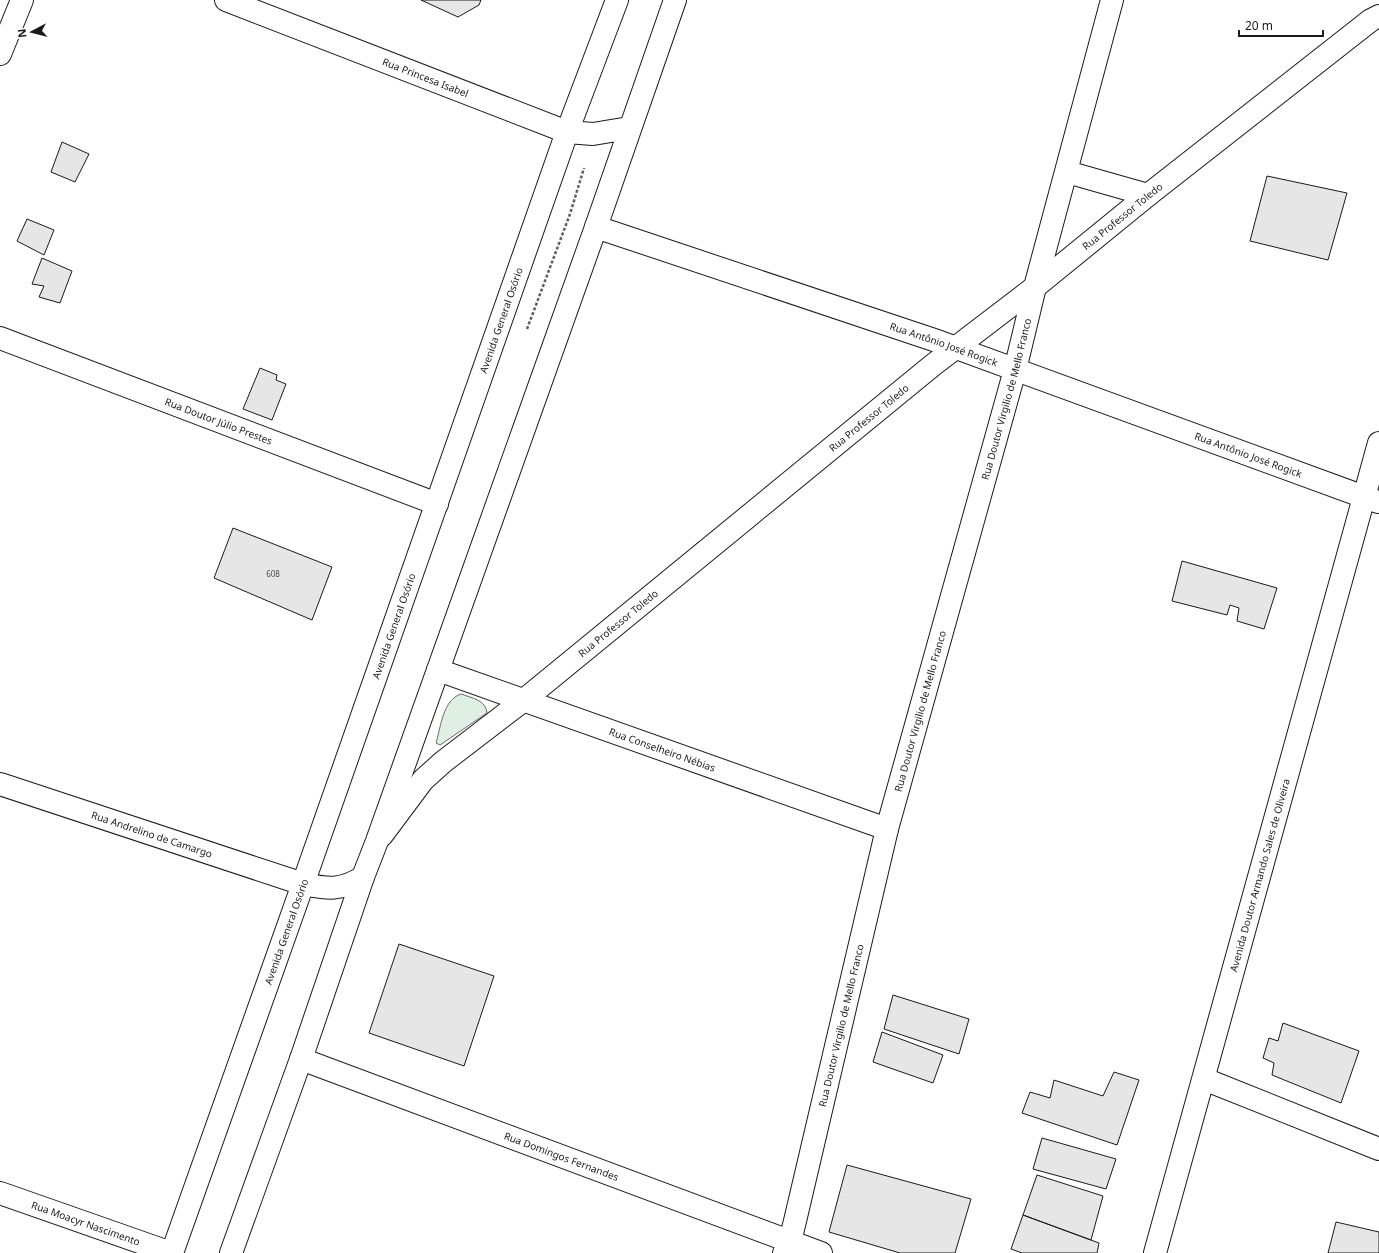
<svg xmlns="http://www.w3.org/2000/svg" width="1379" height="1253" font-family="'Noto Sans',sans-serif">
  <rect width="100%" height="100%" fill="#fff"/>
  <!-- green -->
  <path fill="#e0efe3" stroke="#6a6a6a" d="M461,694C472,698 486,700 487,713L440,745L436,743C441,726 443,700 461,694Z"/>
  <!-- building -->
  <path fill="#e6e6e6" stroke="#1a1a1a" d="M421,0H481L479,5L458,17Z
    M62,142L89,154L75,182L51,172Z
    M1267,176L1347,193L1328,260L1250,241Z
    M27,219L54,230L44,255L17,241Z
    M42,258L72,271L60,303L39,297L44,286L32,284Z
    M260,368L277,375L276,380L286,384L272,420L243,409Z
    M233,528L332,567L312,620L214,578Z
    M1182,561L1277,588L1264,629L1237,621L1239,608L1230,605L1227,615L1172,601Z
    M399,944L494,976L464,1066L369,1033Z
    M893,995L969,1019L959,1054L884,1029Z
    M1283,1023L1359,1051L1341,1103L1272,1075L1274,1063L1263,1058L1269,1038L1278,1041Z
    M882,1032L943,1055L933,1083L873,1062Z
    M1114,1072L1139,1080L1117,1145L1022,1113L1030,1092L1050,1098L1054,1080L1103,1096Z
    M1042,1138L1116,1159L1106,1189L1033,1169Z
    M847,1165L971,1199L955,1253H900L829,1232Z
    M1037,1175L1103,1196L1091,1240L1023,1215Z
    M1023,1215L1099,1243L1097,1253H1022L1011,1249Z
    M1336,1222L1379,1232V1253H1328Z"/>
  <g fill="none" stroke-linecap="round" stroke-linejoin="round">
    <defs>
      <g id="minor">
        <path id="s1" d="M226,0L567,132L593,134L629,128"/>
        <path d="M0,54L22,0"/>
        <path d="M1067,172L1148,195"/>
        <path id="s2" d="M596,227L940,342L1378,502"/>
        <path id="s3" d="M0,338L437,504"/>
        <path id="s4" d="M438,670L887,829"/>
        <path id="s5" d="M0,784L303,884C328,889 341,891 363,877"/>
        <path id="s6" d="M301,1059L821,1253"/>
        <path d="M1204,1079L1379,1149"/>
        <path id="s7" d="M0,1193L171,1253"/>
        <path id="s8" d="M784,1253L790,1241L795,1221L887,829L1015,370L1035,287L1112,0"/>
        <path id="s9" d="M1155,1253L1379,443"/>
      </g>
      <g id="tertiary">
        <path id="s10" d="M382,835L423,780L443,762L524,700L933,365L1035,287L1148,195L1371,20L1379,16"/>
      </g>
      <g id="secondary">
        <path id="s11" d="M172,1253L303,884L567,132L617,0"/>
        <path d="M231,1253L301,1059L363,877L377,841L596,227L675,0"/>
      </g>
    </defs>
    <!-- minor casing -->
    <use href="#minor" stroke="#1a1a1a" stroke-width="24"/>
    <!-- tertiary casing -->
    <use href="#tertiary" stroke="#1a1a1a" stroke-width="24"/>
    <!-- secondary casing -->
    <use href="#secondary" stroke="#1a1a1a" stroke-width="24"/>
    <!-- path -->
    <path stroke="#5f5f5f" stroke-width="2.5" stroke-dasharray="3 2" stroke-linecap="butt" d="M527,329L570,214L584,168"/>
    <!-- minor -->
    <use href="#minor" stroke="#fff" stroke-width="22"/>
    <!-- tertiary -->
    <use href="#tertiary" stroke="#fff" stroke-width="22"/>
    <!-- secondary -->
    <use href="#secondary" stroke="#fff" stroke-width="22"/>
  </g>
  <g text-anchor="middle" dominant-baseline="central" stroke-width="3" stroke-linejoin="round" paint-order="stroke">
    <!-- number labels -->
    <g font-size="8" fill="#4d4d4d">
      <text x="273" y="573">608</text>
    </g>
    <!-- street labels -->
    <g font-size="10" fill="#1a1a1a" stroke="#fff">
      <text stroke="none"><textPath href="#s1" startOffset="214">Rua Princesa Isabel</textPath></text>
      <text stroke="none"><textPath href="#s10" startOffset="967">Rua Professor Toledo</textPath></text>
      <text stroke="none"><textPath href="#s11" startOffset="989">Avenida General Osório</textPath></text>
      <text stroke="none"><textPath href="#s2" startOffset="367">Rua Antônio José Rogick</textPath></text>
      <text stroke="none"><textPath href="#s8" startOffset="883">Rua Doutor Virgilio de Mello Franco</textPath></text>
      <text stroke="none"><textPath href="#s10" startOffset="643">Rua Professor Toledo</textPath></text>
      <text stroke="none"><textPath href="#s3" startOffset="234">Rua Doutor Júlio Prestes</textPath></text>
      <text stroke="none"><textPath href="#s2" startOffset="691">Rua Antônio José Rogick</textPath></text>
      <text stroke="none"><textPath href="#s10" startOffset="319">Rua Professor Toledo</textPath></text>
      <text stroke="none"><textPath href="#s11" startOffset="665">Avenida General Osório</textPath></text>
      <text stroke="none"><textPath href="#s8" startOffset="559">Rua Doutor Virgilio de Mello Franco</textPath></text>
      <text stroke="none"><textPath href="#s4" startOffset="238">Rua Conselheiro Nébias</textPath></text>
      <text stroke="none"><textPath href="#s5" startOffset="160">Rua Andrelino de Camargo</textPath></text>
      <text stroke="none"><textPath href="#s9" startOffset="392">Avenida Doutor Armando Sales de Oliveira</textPath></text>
      <text stroke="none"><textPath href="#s11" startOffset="341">Avenida General Osório</textPath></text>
      <text stroke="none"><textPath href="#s8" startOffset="235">Rua Doutor Virgilio de Mello Franco</textPath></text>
      <text stroke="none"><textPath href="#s6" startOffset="278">Rua Domingos Fernandes</textPath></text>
      <text stroke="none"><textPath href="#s7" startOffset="91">Rua Moacyr Nascimento</textPath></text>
    </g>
  </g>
  <!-- north arrow -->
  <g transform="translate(32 32) rotate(263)" stroke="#ffffff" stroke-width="3" paint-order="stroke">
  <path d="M0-3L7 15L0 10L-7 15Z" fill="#1a1a1a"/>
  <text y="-6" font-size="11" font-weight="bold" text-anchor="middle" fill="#1a1a1a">N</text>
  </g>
  <!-- scale -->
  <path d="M1239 30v6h84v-6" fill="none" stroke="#1a1a1a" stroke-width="2"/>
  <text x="1245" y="30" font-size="12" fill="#1a1a1a" stroke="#ffffff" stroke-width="3" paint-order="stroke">20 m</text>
</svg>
